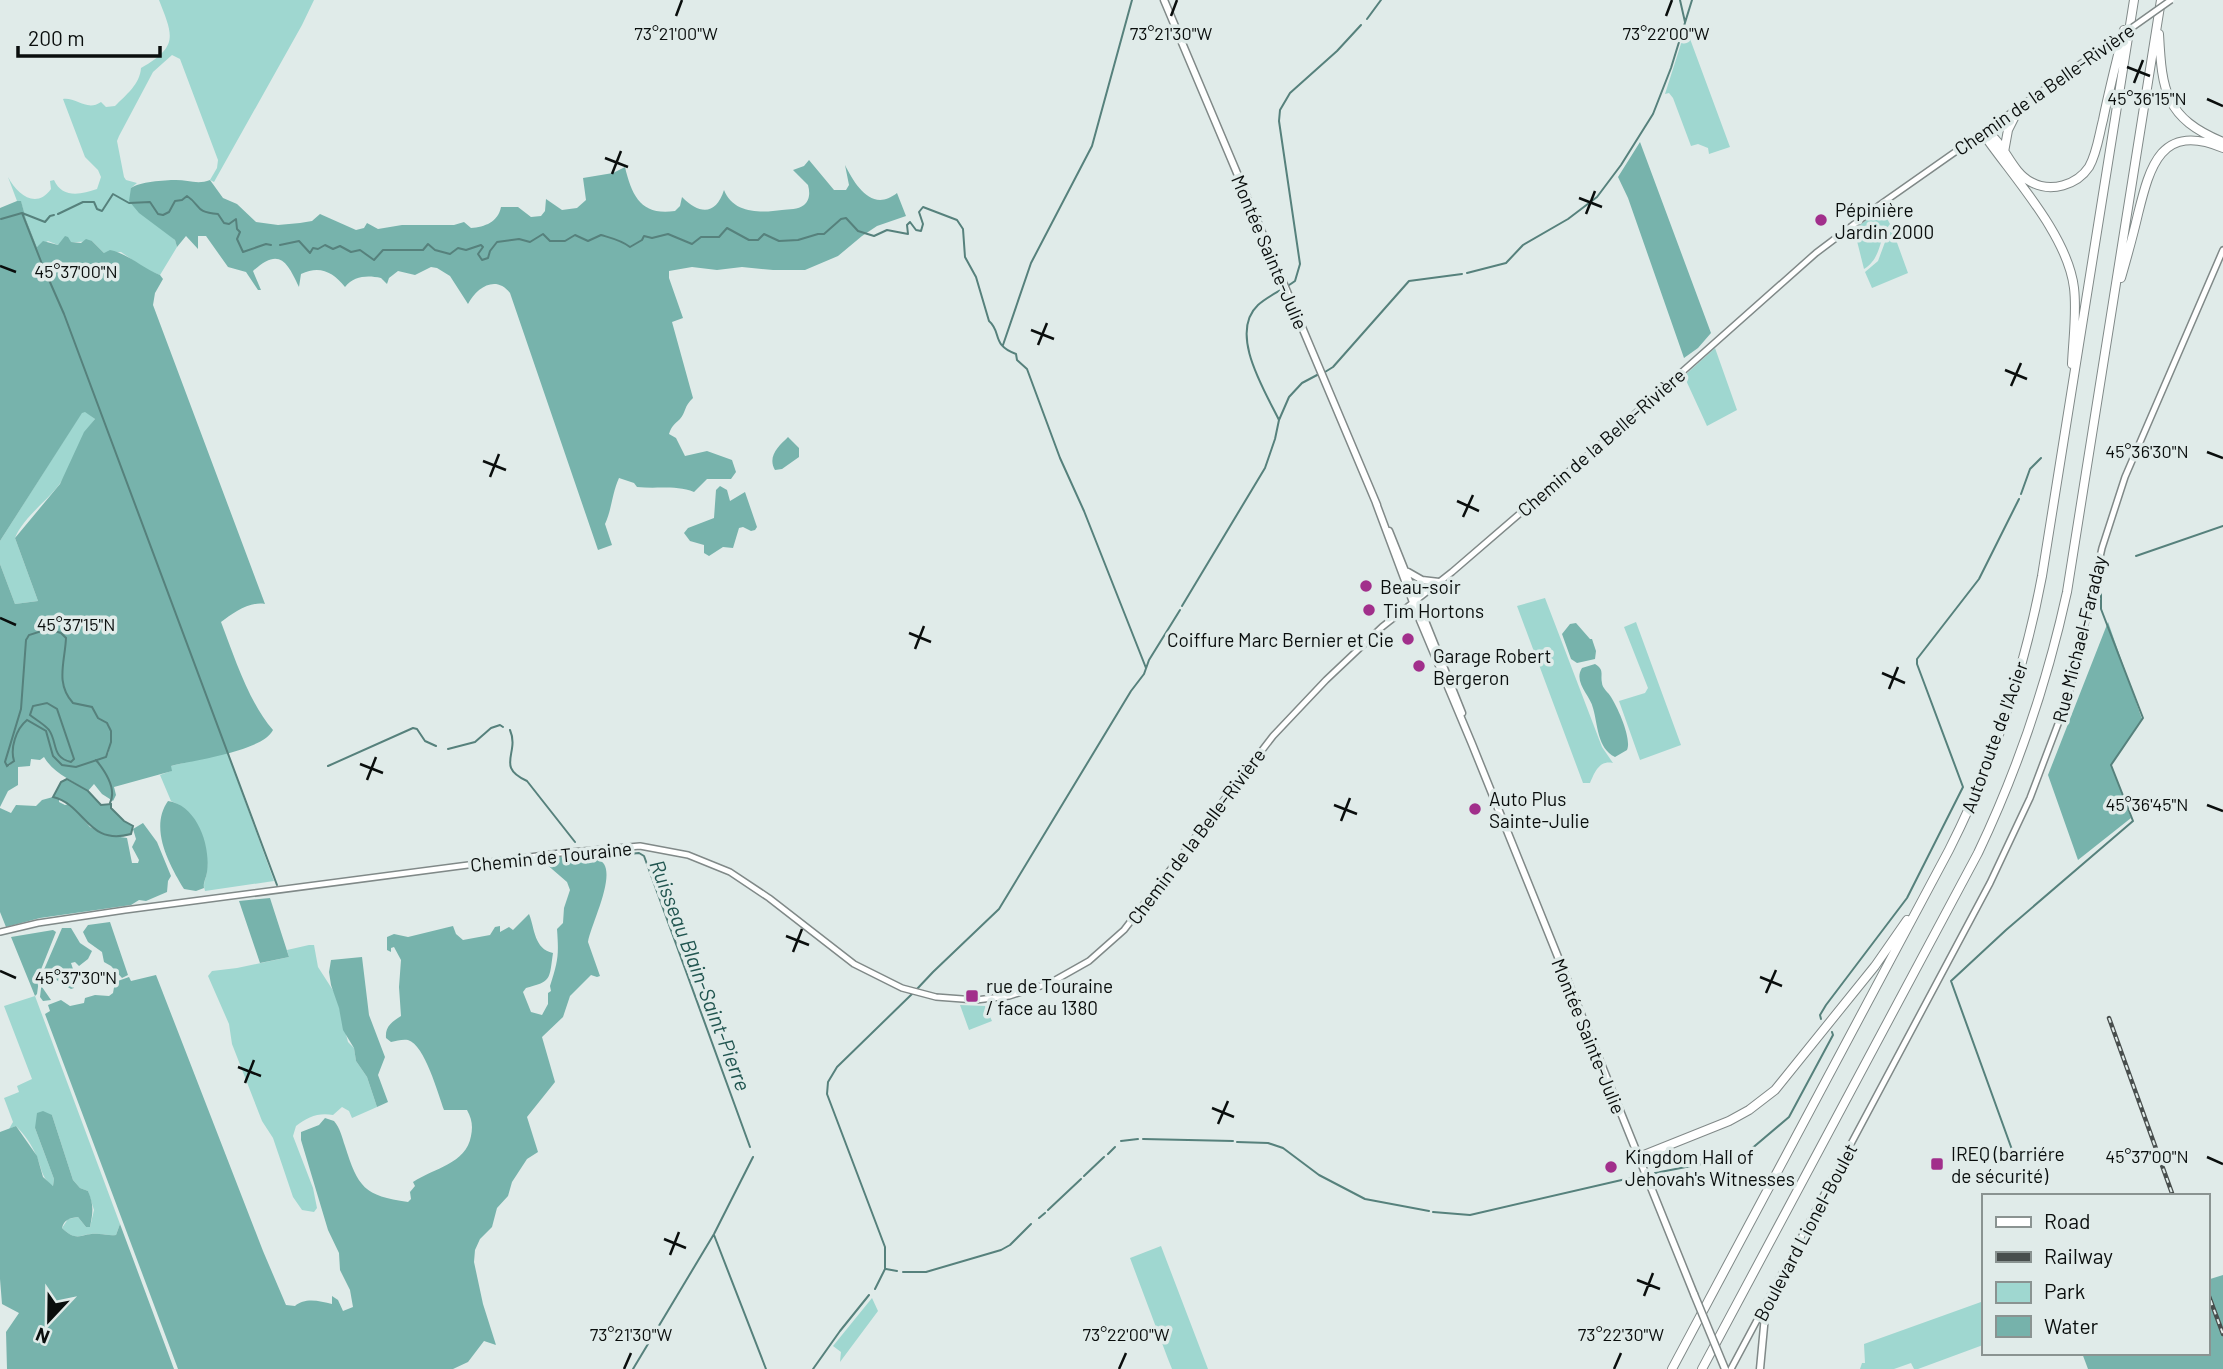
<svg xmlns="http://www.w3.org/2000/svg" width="2223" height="1369" font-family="Barlow,sans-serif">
  <rect width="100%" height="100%" fill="#e0ebe9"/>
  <!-- green -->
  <path fill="#9fd7d0" d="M159,0H314L302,25L214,182L210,180L217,168L218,160L180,59L172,55L153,72L119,136L117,141L124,177L126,180L137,183L131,188L175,240L177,247L160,275L147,270L121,252L104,253L92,241L62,243L58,245L48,241L37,247L26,219L21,202L17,201L8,177C17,194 36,210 51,189L50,181L54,180C62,198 80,195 97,189L101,177L98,170L85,157L63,99C76,97 87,112 101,102L106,107L115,106C126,95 140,84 141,68C179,46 173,36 159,0Z
    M1686,28L1730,147L1709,154L1708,148L1698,144L1691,146L1673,98L1669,93L1665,94Z
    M1882,209L1890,224C1878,239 1882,258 1864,269L1854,229Z
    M1891,226L1908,273L1872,288L1865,272L1878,261Z
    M1715,348L1737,410L1707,426L1684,376Z
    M85,411L95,419C79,438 74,462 61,482C48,501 24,516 15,538L38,601L15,604L0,564V541L82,412Z
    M1545,598L1602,747L1613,763C1599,760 1595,772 1590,783H1583L1517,606Z
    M1636,622L1681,745L1640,760L1619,701L1645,693L1648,688L1624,627Z
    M227,752L274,881L205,891C202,882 207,878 207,870C209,842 196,812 171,801L160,775L171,771V766Z
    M309,945H314L318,967L336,995L348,1042L354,1048L356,1061L367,1077L377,1107L352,1118L349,1111L342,1107L333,1115C319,1112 307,1117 296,1126L293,1136L313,1188L317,1208L314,1212L302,1210L293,1197L273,1138L262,1121L232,1044L229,1024L208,976L212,971L237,968L289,957L287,950Z
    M35,996L120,1224L116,1235C109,1236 106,1234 99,1234C81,1232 78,1244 62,1228L68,1219L78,1217L86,1227H90L94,1210L88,1191L80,1188L73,1180L52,1115L35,1128L54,1179L53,1186C41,1178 42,1168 36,1155C32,1145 24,1134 16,1126L9,1129L13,1122L4,1098L19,1092L17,1086L32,1079L4,1006Z
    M960,1005L985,1006L992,1021L969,1030Z
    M1161,1246L1208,1369H1172L1168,1359L1130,1258Z
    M872,1298L878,1311L840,1362L841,1352L833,1346Z
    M1981,1302L1983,1304V1345L1918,1369H1914L1911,1363L1894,1369H1860L1862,1363H1865L1864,1344Z"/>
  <!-- forest -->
  <path fill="#77b3ac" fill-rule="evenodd" d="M1640,142L1711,333L1698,348L1684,358L1628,198L1618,177Z
    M809,160L834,190H846L849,185L845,165C855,185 872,213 897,193L906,216L877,226L862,236L838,256L805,270H773L742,267L717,270L692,267L669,271V278L683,318L672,322L693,398C684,406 686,412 680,419C674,425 672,425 669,434L676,438L685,456L707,451L732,460L736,472L731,479H707L694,492C676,485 656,489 637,487L634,483L619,478C612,493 612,509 605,524L612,545L598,550L510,293C496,275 477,287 468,304L450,276L437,268L431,267L415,275L398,271L389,278L387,284L381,278C367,275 354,276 345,287C333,272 320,265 301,274L299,287C287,261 279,247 253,271L261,290H258L246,272L228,267L206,236H198V249L186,236L177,247L175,240L139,213L129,201L131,188C139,182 164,180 176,180C188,180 198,185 210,180L223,198L237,204L256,222L278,225L300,223L312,221L320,214L356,230L364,228L367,223L378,229L402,225H454L464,222L471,228C485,227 498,222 501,207H518L531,217L541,216L545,211L546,199L562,210L577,208L586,200L583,178L613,173L625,167C632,197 642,216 675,211L680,206L682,197C700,215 716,215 724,190C733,214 762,213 782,210C789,209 798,210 804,205C810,200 810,192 808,185L793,170L804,166Z
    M17,201H21L26,219L37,247L43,241L58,245L65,236L68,237L71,242L81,243L86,239L92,241L104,253L110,250C129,254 142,268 160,275L163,279L155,293L153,305L265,604C250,601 233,613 221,622C234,656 249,703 273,730C263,751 194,760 171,766L172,771L114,787L116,795L113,801L102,794L94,784L88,791C72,780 54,774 44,757L40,760L31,759L30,766L18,767V785L8,791L0,807V564L15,604L38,601L15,538L60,484L84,432L95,419L85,412L82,413L0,541V208ZM45,629L57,631L66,641C63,659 55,686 71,701C81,711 98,715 109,725L111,742L108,754C92,762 66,777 53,754C50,747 48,738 46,731L27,720C16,729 10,748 14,761L9,766L5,762L21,709L26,640L27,637Z
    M788,437L799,448V457L782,469L775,470C767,456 779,446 788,437Z
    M720,486L727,490L730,501L745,492L757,527L755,530L751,531L743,527L739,528L733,548L723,547L709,556L704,553V545L690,541L684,533L688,528L714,518L716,490Z
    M2108,622L2142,719L2111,765L2131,818L2078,860L2048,775Z
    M1576,623L1590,639H1592L1596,651L1595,659L1577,663L1571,659L1562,634L1570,624Z
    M1595,664C1605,670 1600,674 1602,683C1602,688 1609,693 1611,697C1618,708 1632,739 1627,750L1615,757C1597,748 1598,725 1593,708C1590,695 1573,682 1582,668Z
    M47,703L57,709L74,760L71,762C49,755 59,744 49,730C44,723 36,720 30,715L33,706Z
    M53,797L59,798V802L65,805L70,804L90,827L107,835L127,838L132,863H138L139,860L132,847L136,839L133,829L143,823L157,842L171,876L168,881L167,892L146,901L139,900L131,905L40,918L6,927L0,912V808L11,813L16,805L36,806L42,800Z
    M168,801C197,805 211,846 207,872C206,879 203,882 204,888L196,891L184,889C169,864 149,828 168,801Z
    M584,854C590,855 600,858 604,864C614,880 591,925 588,942L600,976L597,977L591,975L570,996L563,1017L542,1037L555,1082L527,1117L538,1152L527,1159L512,1182L508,1196L497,1208L492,1227L480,1239L475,1250L474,1262L483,1304L496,1345L484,1341L468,1362L453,1369H178L45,1014L50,1011L48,1005L61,1000L70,1006L84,1003L85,998L95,995L109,996L113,993L115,982L129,977L131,981L156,975L263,1251L286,1305L295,1306C305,1297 320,1301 332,1304V1296L338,1300L343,1311L353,1307L350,1290L340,1270L339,1253L328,1230L301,1140V1132L319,1125L325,1118L334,1121C340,1128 342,1137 345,1146C358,1187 364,1196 408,1202L411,1199L410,1192L415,1186L413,1182C434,1168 466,1164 471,1136C473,1126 472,1119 467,1110H444C438,1094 425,1045 408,1040C402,1039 397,1041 391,1042L386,1038C385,1026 392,1022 401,1016L399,987L401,960L394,947L391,948V952L387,950V937L394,934L408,937L453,926L456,934L463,940L490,935L495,927L500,926V932L509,927L513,930L529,914C535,929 534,949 553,953C549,980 552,981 526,988L523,992L531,1012L542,1015L548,1004V993L551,991L550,986C558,961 559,956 557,929L563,923L564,908L570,890L567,882L545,863L544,859Z
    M270,898L289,957L260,963L239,901Z
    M110,922L128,975L122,978L111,966L104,962L102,952L88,942L83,932L88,925Z
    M62,928H71L80,943L92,951L88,959L79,966L75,962L71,963L73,969L70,975L74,988L71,989L55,979L42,987L51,1000L43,1001L40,997L43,972Z
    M53,930L56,932L40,972L37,994L35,996L11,937Z
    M362,957L369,1015L385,1057L378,1075L388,1102L377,1107L367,1077L356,1061L354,1048L343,1030L339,1008L331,985L329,972L331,960Z
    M43,1111L52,1115L73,1180L80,1188L88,1191C94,1205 93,1212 90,1227H86L78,1217C69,1218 64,1220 62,1228C78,1244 82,1232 99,1234C106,1234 109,1236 116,1235L120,1224L174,1369H7L6,1332L19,1313L2,1304L0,1279V1132L16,1126L37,1156L43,1177L53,1186L54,1179L35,1128L37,1113Z
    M2223,1275V1369H2088L2082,1353H2207V1280Z"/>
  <!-- water -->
  <path fill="#76b2ab" stroke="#56817c" stroke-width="2" fill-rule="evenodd" d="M48,629L61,633L66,638C65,662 55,683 73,703L92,707L98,718L107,723L111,731V742L106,757L76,767L62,765L53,756L46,731L27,720C16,729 10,748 14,761L7,766L5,762L21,709L26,640L29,635ZM47,703L57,709L74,759L71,762C51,757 58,743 49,730C44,724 36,720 30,715L33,706Z
    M67,779L88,791L101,805L111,804V808L124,821L133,826L131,834C87,846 86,805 53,797L61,782Z"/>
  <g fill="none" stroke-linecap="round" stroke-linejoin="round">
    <!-- stream -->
    <path stroke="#56817c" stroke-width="2" d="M1680,0L1685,22
      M1367,19L1381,0
      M22,213L42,264L64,314L277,885
      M58,214L83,202H94L97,209L102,211L113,194L129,203L150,202L158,214L163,215L169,212L175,201L182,200L187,196C202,206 194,212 218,214L224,223L229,224L236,219L237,229L240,232L237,239L243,252L266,244L271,245
      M1,219L22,213L45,222L50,216L54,215
      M280,245L299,241L310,253L313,248L318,249L325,245L333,249L340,246L351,252L360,250L374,260L383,250H423L428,244L435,250L450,254L458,248L466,250L481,245L483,247L478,254L482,260L488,258L490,251L497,242L519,239L530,242L543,234L550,241H565L575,235L588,241L601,235C611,238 621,240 630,247L642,240L644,236L652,238L668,234L692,244L701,237H719L727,228L749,240H758L764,234L779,241L798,240L818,234H824L841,219L846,218L858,231L874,236L887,230L908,234L907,225L910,222L916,230L921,231L923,224L919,212L923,207L957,220L963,229L965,257L976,277L989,321C1002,332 991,345 1016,354L1017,360L1027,369L1060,458L1084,511L1146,668
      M1467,273L1506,263L1523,245L1568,219L1597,197L1621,165L1653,114L1671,68L1692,0
      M1003,345L1031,263L1092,146L1132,0
      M1325,372L1333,367L1409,281L1462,274
      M1279,420C1265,391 1228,333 1258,305C1269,295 1283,290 1295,281L1300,264L1279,121L1280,110L1290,93L1337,51L1361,25
      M2021,494L2030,469L2041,458
      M2136,556L2223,526
      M1182,606L1265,468L1275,439L1279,420L1289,397L1302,383L1319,374
      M510,730C520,753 495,767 527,781L575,842
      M448,749L475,742L491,728L500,725L503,727
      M96,760C105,771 117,789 110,803
      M328,766L413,728L417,729L425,741L436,746
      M595,856L599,857L639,853L644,856L750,1147
      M917,989L933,972L999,909L1131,691L1144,674L1149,660L1180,610
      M1821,1019L1820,1015L1826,1005L1907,898L1963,787L1917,664V659L1979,579L2019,499
      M1143,1139L1233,1141
      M1121,1141L1138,1139
      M1237,1142L1268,1143L1283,1148L1319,1175L1365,1199L1429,1211
      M1108,1154L1115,1147
      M2015,1158L1951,981L2006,930L2133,821L2111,765L2143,718L2101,609V584
      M1655,1173L1743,1156L1789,1117L1833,1035L1832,1032
      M1084,1176L1104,1157
      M1048,1210L1081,1179
      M1433,1212L1470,1215L1639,1176
      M1039,1218L1045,1213
      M714,1235L766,1369
      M886,1269L897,1271
      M903,1272H926L1001,1250L1010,1245L1031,1224
      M875,1289L885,1269V1247L827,1094L828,1082L837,1067L913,993
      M633,1369L714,1234L753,1157
      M813,1369L840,1331L869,1295"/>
    <defs>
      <path id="tertiary" d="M0,932L38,923L125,910L560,853L640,846L688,855L730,872L769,898L854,964L902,988L936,997L976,1000L1009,996L1050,983L1089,961L1124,930L1273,736L1326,680L1382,627L1452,572L1611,435L1816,253L1881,204L2106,46
        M1731,1369L1990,883L2030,798L2069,695L2102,548L2125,477L2223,250"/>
      <path id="secondary" d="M1164,0L1377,505
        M1376,503L1417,613L1472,744L1694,1294
        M1389,531L1462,713
        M1408,572L1422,580L1439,582
        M1760,1369L1766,1305"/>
      <path id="motorway" d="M2159,34C2162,91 2165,118 2223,142
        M1985,131C2005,142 2010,171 2031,182C2051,193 2077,185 2089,167C2097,153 2099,135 2103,120C2109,90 2117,60 2124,30
        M1985,131L1987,139C2016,180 2068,237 2074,288C2077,313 2073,339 2072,364
        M2004,152L2008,130L2020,106
        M2121,278C2127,257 2133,236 2138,214C2150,166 2161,122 2223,148
        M1639,1157L1729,1121L1749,1110L1775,1090L1875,966L1907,920
        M1672,1369L1949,850C1993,763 2024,672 2042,576L2134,0
        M1702,1369L1978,853C2018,769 2047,683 2067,592L2161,0"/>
    </defs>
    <!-- tertiary casing -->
    <use href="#tertiary" stroke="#808988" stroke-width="8"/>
    <!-- secondary casing -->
    <use href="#secondary" stroke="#808988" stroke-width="9"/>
    <!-- motorway casing -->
    <use href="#motorway" stroke="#808988" stroke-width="10"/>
    <!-- tertiary -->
    <use href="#tertiary" stroke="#fff" stroke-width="5"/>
    <!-- secondary -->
    <use href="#secondary" stroke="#fff" stroke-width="6"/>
    <!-- motorway -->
    <use href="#motorway" stroke="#fff" stroke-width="8"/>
    <defs>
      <path id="rail" d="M2109,1018L2173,1196
        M2207,1291L2223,1334"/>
    </defs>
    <!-- rail casing -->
    <use href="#rail" stroke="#484e4d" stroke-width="4.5"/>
    <!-- rail -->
    <use href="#rail" stroke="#e0ebe9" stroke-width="2" stroke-dasharray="5" stroke-linecap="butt"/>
    <defs>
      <path id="tertiary-bridge" d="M2106,46L2171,0"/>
      <path id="secondary-bridge" d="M1694,1294L1725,1369"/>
    </defs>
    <!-- tertiary-bridge casing -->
    <use href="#tertiary-bridge" stroke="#808988" stroke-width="8" stroke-linecap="butt"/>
    <!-- secondary-bridge casing -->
    <use href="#secondary-bridge" stroke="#808988" stroke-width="9" stroke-linecap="butt"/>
    <!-- tertiary-bridge -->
    <use href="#tertiary-bridge" stroke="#fff" stroke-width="5"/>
    <!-- secondary-bridge -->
    <use href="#secondary-bridge" stroke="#fff" stroke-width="6"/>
  </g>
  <!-- ticks -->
  <path fill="none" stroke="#0a0e0d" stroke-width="2.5" d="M676,16L682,0M1171,16L1177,0M1666,16L1672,0M2127,67L2150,76M2134,83L2143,60M2207,99L2223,106M605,158L628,167M612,174L621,151M1579,198L1602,207M1586,214L1595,191M0,266L16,272M1031,330L1054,339M1038,345L1047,323M2005,370L2027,379M2011,386L2021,363M2207,452L2223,458M483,461L506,470M490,477L499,454M1457,501L1479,511M1463,517L1473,495M0,618L16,625M909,633L931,642M915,649L924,626M1882,673L1905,683M1889,689L1898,667M360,764L383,773M367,780L376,757M1334,805L1357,814M2207,805L2223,811M1341,821L1350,798M786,936L809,945M793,952L802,929M0,971L16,978M1760,977L1782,986M1766,993L1776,970M238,1067L261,1076M245,1083L254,1060M1212,1108L1234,1117M1218,1124L1228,1101M2207,1157L2223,1164M664,1239L686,1248M670,1255L679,1232M1637,1280L1660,1289M1644,1296L1653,1273M624,1369L631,1353M1119,1369L1126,1353M1614,1369L1621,1353"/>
  <!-- markers -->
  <g fill="#a12f8b" stroke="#e0ebe9" stroke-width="2.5">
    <circle cx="1821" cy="220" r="7"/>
    <circle cx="1366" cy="586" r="7"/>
    <circle cx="1369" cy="610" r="7"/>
    <circle cx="1408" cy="639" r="7"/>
    <circle cx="1419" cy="666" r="7"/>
    <circle cx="1475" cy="809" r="7"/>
    <rect x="965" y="989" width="14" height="14" rx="3.5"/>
    <rect x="1930" y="1157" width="14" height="14" rx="3.5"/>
    <circle cx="1611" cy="1167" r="7"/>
  </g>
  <g text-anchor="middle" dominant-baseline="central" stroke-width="7" stroke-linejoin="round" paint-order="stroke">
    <!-- street labels -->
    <g font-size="19" fill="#0a0e0d" stroke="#e0ebe9">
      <text transform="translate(2044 89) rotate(-35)">Chemin de la Belle-Rivière</text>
      <text transform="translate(1270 252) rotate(67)">Montée Sainte-Julie</text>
      <text transform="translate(1601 442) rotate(-41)">Chemin de la Belle-Rivière</text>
      <text transform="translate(2079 639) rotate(-76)">Rue Michael-Faraday</text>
      <text transform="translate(1994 737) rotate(-70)">Autoroute de l'Acier</text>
      <text transform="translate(1196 836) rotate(-53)">Chemin de la Belle-Rivière</text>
      <text transform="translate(551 856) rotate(-6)">Chemin de Touraine</text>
      <text transform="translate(1589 1036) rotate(68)">Montée Sainte-Julie</text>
      <text transform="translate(1805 1232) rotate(-62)">Boulevard Lionel-Boulet</text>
    </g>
    <!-- poi labels -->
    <g font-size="19" fill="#0a0e0d" stroke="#e0ebe9" text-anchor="start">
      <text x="1835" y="209">Pépinière<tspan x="1835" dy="22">Jardin 2000</tspan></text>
      <text x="1380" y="586">Beau-soir</text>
      <text x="1383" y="610">Tim Hortons</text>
      <text x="1394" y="639" text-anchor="end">Coiffure Marc Bernier et Cie</text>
      <text x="1433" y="655">Garage Robert<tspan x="1433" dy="22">Bergeron</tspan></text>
      <text x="1489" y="798">Auto Plus<tspan x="1489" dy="22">Sainte-Julie</tspan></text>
      <text x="986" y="985">rue de Touraine<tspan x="986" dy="22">/ face au 1380</tspan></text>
      <text x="1951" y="1153">IREQ (barriére<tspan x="1951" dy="22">de sécurité)</tspan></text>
      <text x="1625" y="1156">Kingdom Hall of<tspan x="1625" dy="22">Jehovah's Witnesses</tspan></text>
    </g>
    <!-- water labels -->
    <g font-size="21" font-style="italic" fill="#215550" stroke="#e0ebe9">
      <text transform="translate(701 975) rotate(69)">Ruisseau Blain-Saint-Pierre</text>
    </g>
  </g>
  <g font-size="18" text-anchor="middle" fill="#0a0e0d" stroke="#e0ebe9" stroke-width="7" stroke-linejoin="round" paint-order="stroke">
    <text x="676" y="40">73°21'00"W</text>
    <text x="1171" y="40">73°21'30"W</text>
    <text x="1666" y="40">73°22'00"W</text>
    <text x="2147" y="105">45°36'15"N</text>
    <text x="76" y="278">45°37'00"N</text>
    <text x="2147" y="458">45°36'30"N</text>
    <text x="76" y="631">45°37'15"N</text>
    <text x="2147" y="811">45°36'45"N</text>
    <text x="76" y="984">45°37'30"N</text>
    <text x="2147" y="1163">45°37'00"N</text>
    <text x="631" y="1341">73°21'30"W</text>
    <text x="1126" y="1341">73°22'00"W</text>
    <text x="1621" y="1341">73°22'30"W</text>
  </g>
  <!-- legend -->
  <rect x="1982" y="1194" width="228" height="161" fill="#e0ebe9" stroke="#8a9391" stroke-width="2"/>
  <rect x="1996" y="1217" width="35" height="10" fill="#ffffff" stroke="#8a9391" stroke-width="2"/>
  <text x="2044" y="1229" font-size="21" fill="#0a0e0d">Road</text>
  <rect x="1996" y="1252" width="35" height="10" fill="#484e4d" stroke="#8a9391" stroke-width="2"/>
  <text x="2044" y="1264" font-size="21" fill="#0a0e0d">Railway</text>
  <rect x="1996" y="1282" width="35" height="21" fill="#9fd7d0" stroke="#8a9391" stroke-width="2"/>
  <text x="2044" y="1299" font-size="21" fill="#0a0e0d">Park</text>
  <rect x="1996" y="1316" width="35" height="21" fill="#76b2ab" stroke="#8a9391" stroke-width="2"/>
  <text x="2044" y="1334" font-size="21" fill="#0a0e0d">Water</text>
  <!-- north arrow -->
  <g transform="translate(49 1320) rotate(202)" stroke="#e0ebe9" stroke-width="5" paint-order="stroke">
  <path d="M0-5L12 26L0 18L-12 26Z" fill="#0a0e0d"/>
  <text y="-10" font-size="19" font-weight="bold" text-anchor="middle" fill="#0a0e0d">N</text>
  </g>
  <!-- scale -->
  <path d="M18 46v10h142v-10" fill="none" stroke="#0a0e0d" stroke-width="3.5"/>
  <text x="28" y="46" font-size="21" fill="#0a0e0d" stroke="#e0ebe9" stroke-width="5" paint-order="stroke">200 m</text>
</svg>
